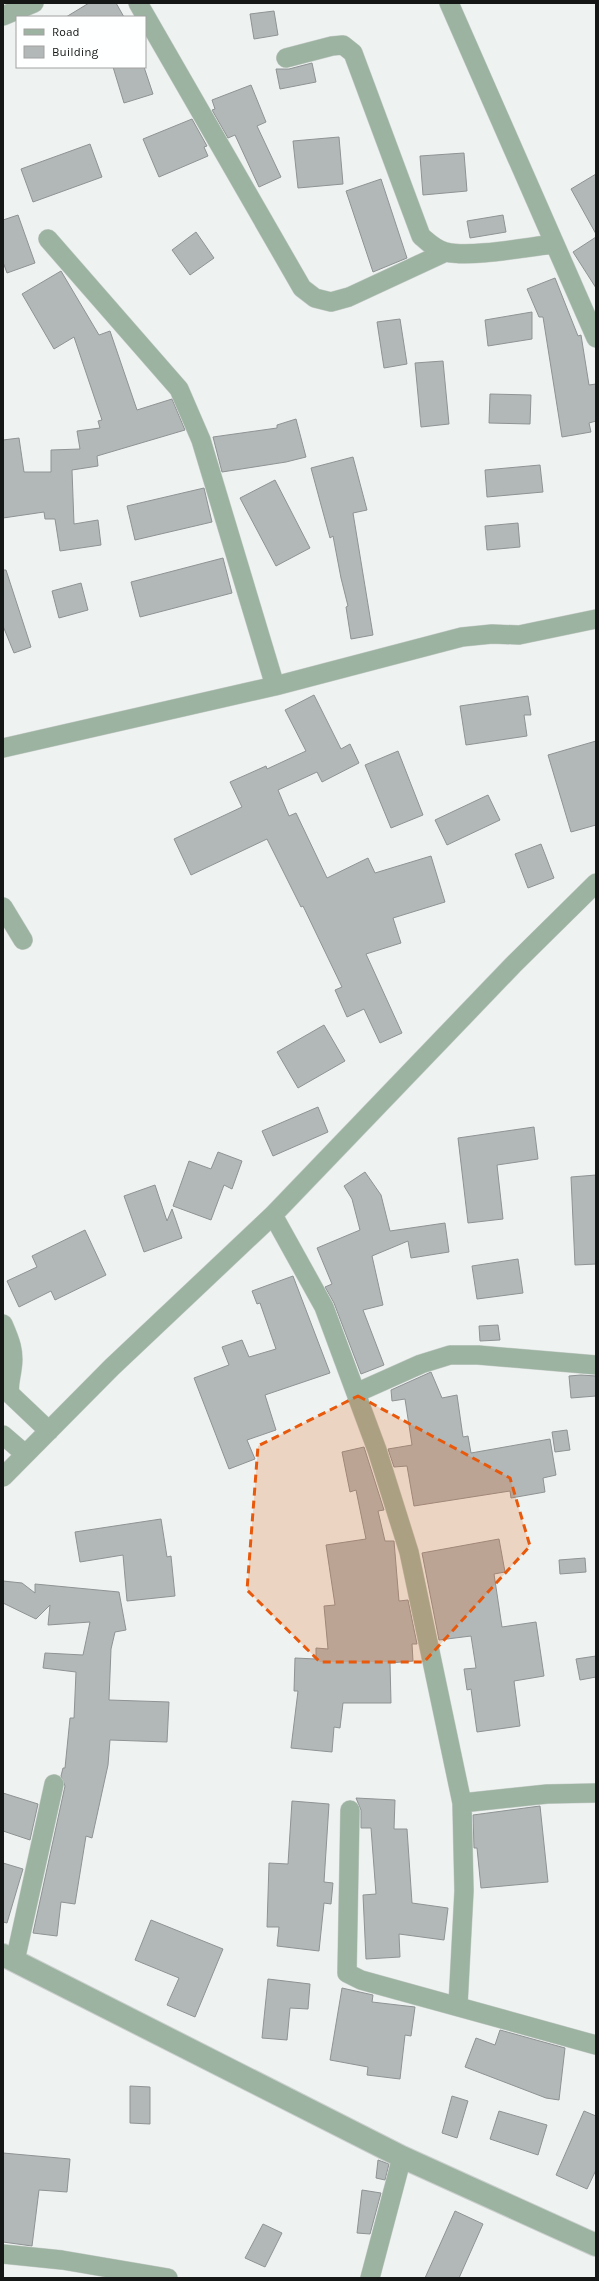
<svg xmlns="http://www.w3.org/2000/svg" width="599" height="2281" font-family="Karla,sans-serif">
  <rect width="100%" height="100%" fill="#eef3f1"/>
  <!-- building -->
  <path fill="#b2b7b7" stroke="#8f9394" d="M89,3H116L124,17H66Z
    M274,11L278,35L254,39L250,14Z
    M312,63L316,82L280,89L276,69H289Z
    M113,67H144L153,94L124,103Z
    M251,85L266,122L257,126L281,177L259,187L235,135L228,138L212,110L215,109L212,100Z
    M192,119L207,146L204,147L208,156L159,177L143,139Z
    M339,137L343,184L298,188L293,141Z
    M90,144L102,177L33,202L21,169Z
    M464,153L467,191L423,195L420,156Z
    M596,174V234L571,189Z
    M381,179L407,258L373,272L346,191Z
    M18,215L35,263L7,273L3,262V220Z
    M503,215L506,232L470,238L467,221Z
    M196,232L214,258L190,275L172,250Z
    M596,237V288L573,252Z
    M61,271L99,335L110,331L137,410L172,399L185,430L97,456L98,466L72,470L74,524L98,520L101,545L60,551L55,519H45L44,512L3,518V440L19,438L24,472H51V450L80,449L77,431L100,428L98,421L102,420L74,337L54,349L22,294Z
    M555,278L578,336L581,335L589,385L596,384V421L589,423L591,432L562,437L543,317H539L527,289Z
    M532,312V339L488,346L485,320Z
    M400,319L407,364L384,368L377,322Z
    M443,361L449,424L421,427L415,363Z
    M490,394L531,395L530,424L489,423Z
    M296,419L306,457L286,462L222,472L213,437L277,428V425Z
    M353,457L367,510L353,513L373,635L351,639L346,607L348,606L341,578L333,536L330,538L311,468Z
    M540,465L543,492L487,497L485,470Z
    M275,480L310,548L276,566L240,498Z
    M204,488L212,522L135,540L127,506Z
    M518,523L520,547L487,550L485,526Z
    M223,558L232,593L140,617L131,582Z
    M3,570H6L31,647L14,653L3,626Z
    M81,583L88,610L59,618L52,591Z
    M314,695L341,749L350,744L359,763L322,782L317,772L278,790L289,816L296,813L327,878L368,858L375,873L431,856L445,902L393,918L401,943L366,954L402,1033L380,1043L364,1009L347,1017L335,990L342,987L303,906L301,907L267,839L191,875L174,839L242,807L230,782L266,766L267,769L306,751L285,710Z
    M528,696L531,715H524L527,736L466,745L460,706Z
    M596,741V825L571,832L548,755Z
    M398,751L423,815L391,828L365,765Z
    M488,795L500,820L447,845L435,820Z
    M541,844L554,878L528,888L515,854Z
    M324,1025L345,1061L298,1088L277,1052Z
    M318,1107L328,1132L273,1156L262,1131Z
    M534,1127L538,1159L497,1165L503,1219L468,1223L458,1138Z
    M218,1152L242,1161L232,1189L224,1185L211,1220L173,1206L189,1161L211,1169Z
    M365,1172L381,1195L390,1231L445,1223L449,1252L411,1258L408,1241L372,1256L383,1305L363,1310L384,1365L361,1374L334,1303L325,1287L332,1284L317,1248L360,1230L352,1199L344,1186Z
    M596,1175V1264L575,1265L571,1177Z
    M155,1185L167,1221L172,1209L182,1238L144,1252L124,1196Z
    M85,1230L106,1275L55,1300L51,1291L19,1307L7,1281L37,1267L32,1256Z
    M518,1259L523,1293L477,1299L472,1266Z
    M293,1276L330,1373L265,1395L276,1430L247,1440L255,1459L229,1469L194,1378L229,1365L222,1347L242,1340L249,1357L276,1349L260,1303L257,1304L252,1291Z
    M498,1325L500,1340L480,1341L479,1326Z
    M431,1372L442,1398L457,1395L463,1437L468,1436L471,1453L550,1439L556,1475L543,1478L545,1492L511,1498L510,1491L414,1506L407,1466L394,1467L388,1449L412,1445L405,1399L392,1401L391,1390Z
    M581,1375L596,1376V1396L571,1398L569,1376Z
    M567,1430L570,1450L555,1452L552,1432Z
    M364,1447L384,1510L378,1511L385,1541H394L399,1601L408,1600L417,1644H412L413,1661L390,1663L391,1703H343L340,1728L334,1727L332,1752L291,1748L298,1691H294L295,1658L316,1659V1648L328,1649L324,1606L335,1605L326,1545L366,1539L356,1490L350,1492L342,1452Z
    M161,1519L167,1557L171,1556L175,1596L127,1601L123,1555L80,1562L75,1532Z
    M499,1539L505,1572L494,1574L502,1627L536,1622L544,1676L514,1681L520,1726L477,1732L471,1689L467,1690L464,1669L476,1668L471,1636L439,1640L422,1553Z
    M585,1558L586,1572L560,1574L559,1560Z
    M3,1581L22,1583L35,1593V1584L119,1592L126,1630L115,1632L111,1649L109,1700L169,1702L167,1742L110,1740L108,1765L92,1838L86,1836L75,1904L61,1902L57,1936L33,1933L65,1786L61,1776L63,1768H65L70,1718H74L76,1672L43,1668L45,1653L83,1655L90,1622L48,1625L50,1605L36,1619L3,1603Z
    M596,1656V1677L580,1680L576,1659Z
    M3,1793L38,1804L30,1840L3,1831Z
    M356,1798L395,1800L394,1829H407L412,1903L448,1908L444,1940L399,1934L400,1957L366,1959L363,1895L376,1894L371,1828H361V1810Z
    M292,1801L329,1804L324,1882L333,1883L331,1904L324,1903L319,1951L277,1946L279,1927H267L269,1863L288,1864Z
    M540,1806L548,1882L481,1888L477,1848H474L473,1815Z
    M3,1863L23,1869L7,1923L3,1922Z
    M151,1920L223,1949L195,2017L167,2005L179,1978L135,1960Z
    M268,1979L310,1984L308,2009L290,2008L287,2040L262,2038Z
    M342,1988L373,1995L372,2002L415,2007L411,2036L405,2035L400,2079L367,2075L368,2067L330,2060Z
    M500,2030L565,2048L559,2100L546,2098L465,2067L476,2038L495,2045Z
    M130,2086L150,2087V2124L130,2123Z
    M452,2096L468,2101L457,2138L442,2133Z
    M499,2111L547,2125L538,2155L490,2139Z
    M584,2111L596,2116V2170L587,2189L556,2175Z
    M3,2153L70,2159L67,2192L39,2190L32,2246L3,2242Z
    M378,2160L389,2164L385,2180L376,2178Z
    M362,2190L381,2193L370,2234L357,2233Z
    M455,2211L483,2224L459,2278H425Z
    M263,2224L282,2233L265,2267L245,2258Z"/>
  <g fill="none" stroke-linecap="round" stroke-linejoin="round">
    <defs>
      <path id="minor" d="M138,3L302,288L315,298L331,302L349,297L446,252
        M449,3L596,338
        M3,16L34,3
        M286,58L332,46L343,45L353,53L421,236C429,243 436,250 446,252C471,258 527,247 554,244
        M48,239L179,389L201,440L275,686
        M3,748L275,686L462,637L492,634L519,635L596,619
        M3,907L23,940
        M273,1215L324,1307L377,1450L409,1552L462,1803L464,1891L458,2005
        M3,1324C10,1340 15,1352 12,1369C11,1378 8,1385 10,1394L49,1431
        M356,1393L421,1364L450,1355H478L596,1365
        M3,1435L25,1454
        M3,1477L112,1367L273,1215L513,965L596,883
        M462,1803L547,1794L596,1793
        M350,1810L347,1973L361,1980L596,2045
        M15,1961L54,1784
        M3,2254L62,2260L168,2278
        M370,2278L402,2157"/>
      <path id="tertiary" d="M3,1955L402,2157L596,2245"/>
    </defs>
    <!-- minor casing -->
    <use href="#minor" stroke="#cbd0ce" stroke-width="20"/>
    <!-- tertiary casing -->
    <use href="#tertiary" stroke="#cbd0ce" stroke-width="24"/>
    <!-- minor -->
    <use href="#minor" stroke="#9db3a1" stroke-width="19"/>
    <!-- tertiary -->
    <use href="#tertiary" stroke="#9db3a1" stroke-width="22"/>
  </g>
  <!-- marked area -->
  <path fill="#e8590c" fill-opacity="0.2" stroke="#e8590c" stroke-width="3" stroke-dasharray="8 5" stroke-linejoin="round" d="M358,1396L510,1478L530,1546L424,1662H320L247,1590L258,1446Z"/>
  <!-- border -->
  <rect width="599" height="2281" fill="none" stroke="#151616" stroke-width="8"/>
  <!-- legend -->
  <rect x="16" y="16" width="130" height="52" fill="#feffff" stroke="#a1a2a2"/>
  <rect x="24" y="29" width="20" height="6" fill="#9db3a1" stroke="#a1a2a2"/>
  <text x="52" y="36" font-size="12" fill="#151616">Road</text>
  <rect x="24" y="46" width="20" height="12" fill="#b2b7b7" stroke="#a1a2a2"/>
  <text x="52" y="56" font-size="12" fill="#151616">Building</text>
</svg>
